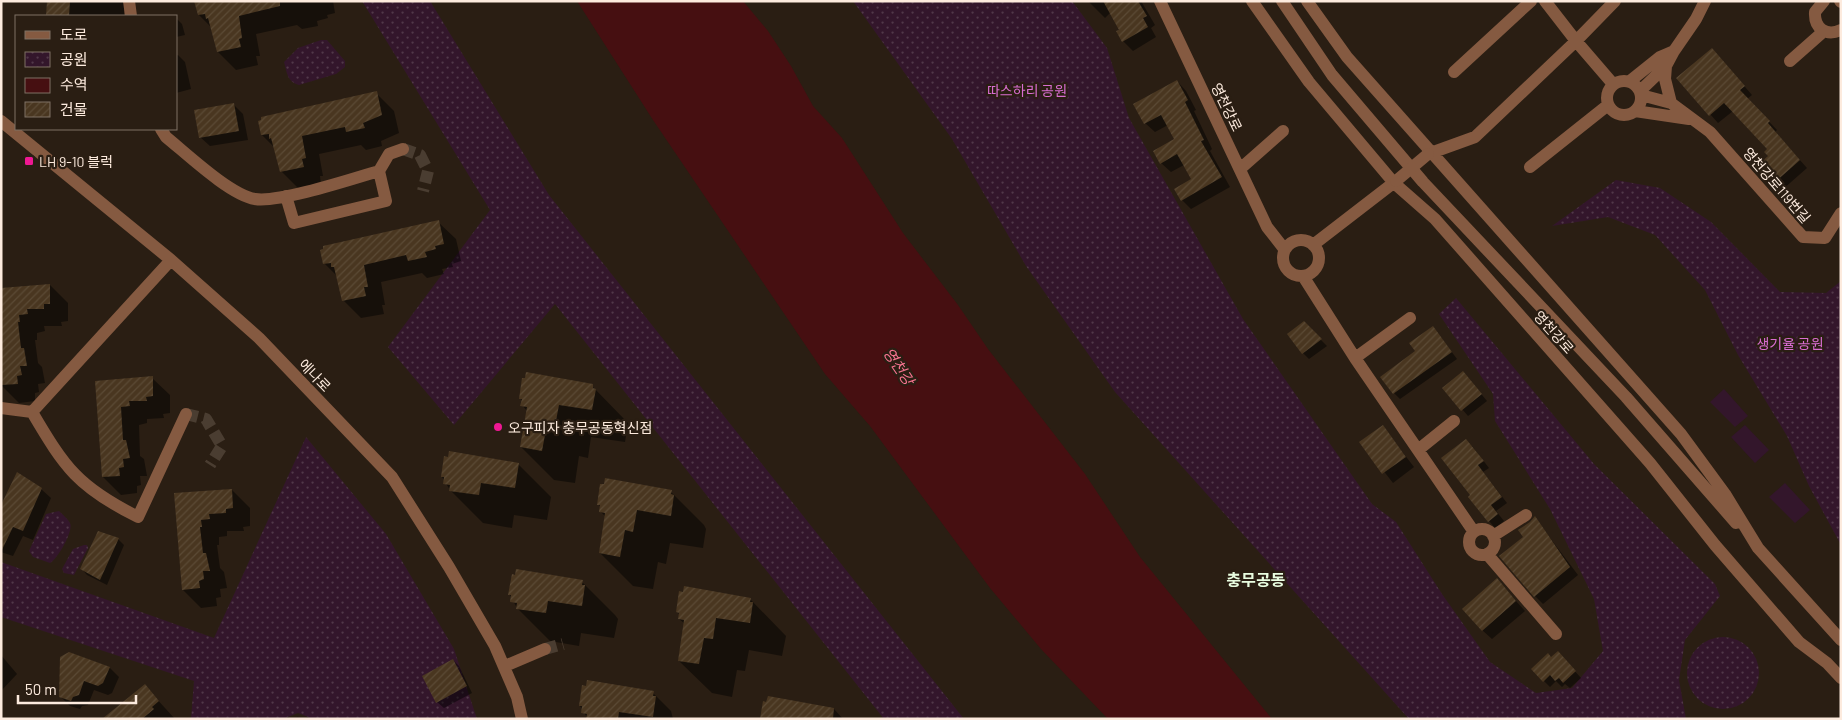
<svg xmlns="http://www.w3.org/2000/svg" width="1842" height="720" font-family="Barlow,'Noto Sans KR',sans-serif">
  <defs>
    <pattern id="park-dots" width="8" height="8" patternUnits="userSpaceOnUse" patternTransform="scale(1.25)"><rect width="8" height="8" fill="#33162b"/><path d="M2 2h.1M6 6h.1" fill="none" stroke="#513849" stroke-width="1.8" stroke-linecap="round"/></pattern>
    <pattern id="building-hatch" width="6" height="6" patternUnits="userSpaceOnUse" patternTransform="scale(1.25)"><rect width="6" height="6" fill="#493620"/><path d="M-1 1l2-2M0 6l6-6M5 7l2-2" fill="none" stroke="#5b4a35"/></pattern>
  </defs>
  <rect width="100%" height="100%" fill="#2a1e13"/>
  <!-- green -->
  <path fill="#33162b" d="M1724,389L1748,416L1735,427L1710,402Z
    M1745,425L1769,450L1755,463L1731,437Z
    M1785,483L1810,510L1795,523L1769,497Z"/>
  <!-- park -->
  <path fill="url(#park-dots)" d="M362,1H430L549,195L964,719H884L555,304L454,425L388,347L490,210Z
    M853,1H1072L1107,48L1129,118L1243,319L1372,504L1396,522L1442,594L1490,662L1536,693L1572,688L1603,651L1594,599L1550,509L1495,421L1493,394L1439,314L1456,298L1594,464L1715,584L1720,596L1685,640L1679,680L1686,719H1409L1115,392L1026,266L952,139Z
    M321,40H327L345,61V67L336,74L299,85C287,82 287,72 284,62L298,48Z
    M1616,180L1660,188L1711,222L1780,292L1826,293L1841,281V545L1809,486L1787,436L1738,355L1705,290L1655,235L1608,217L1552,226Z
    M306,437L386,534L454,649L477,719H313L298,713L283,719H191L194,681L1,617V562L214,638Z
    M59,511C62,514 68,519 70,523C74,531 57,560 50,563L33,557L29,551L46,514Z
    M84,545H87L88,548L74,575L64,573L62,569L73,549Z
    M1687 673a36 36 0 1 1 72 0a36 36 0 1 1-72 0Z"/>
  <!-- water -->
  <path fill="#460f11" d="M577,1H743L768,31L791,66L813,106L842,138L903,233L958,305L988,349L1085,474L1140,557L1272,719H1108L1041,649L990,588L870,426L825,374L653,120Z"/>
  <!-- shadow -->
  <path fill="#0007" d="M47,1H124V16H48Z
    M199,1H333L335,13L327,15L328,18L317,21L318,26L302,29L297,25L256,34L260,56H256L258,65L236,70L218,52L212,28L199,15Z
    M1088,1H1141L1155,25L1151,28L1156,37L1133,51L1123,41L1121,30L1111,12L1105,18Z
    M176,18L182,24L185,35L176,37Z
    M178,55L185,62L191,89L176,93V56Z
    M1720,58L1752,95L1747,99L1777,130L1775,132L1807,168L1782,190L1774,182L1769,149L1733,111L1718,123L1678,78Z
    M1177,81L1186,91L1196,110L1194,111L1212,149L1210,151L1230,187L1191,209L1182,200L1193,179L1184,165L1171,172L1161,163L1176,140L1168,125L1155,132L1145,123Z
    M376,93L394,111L399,133L381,141L382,146L366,150L361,145L319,154L323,176H320L321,185L299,189L281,171L275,148L262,135Z
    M234,105L243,114L248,140L210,146L200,137Z
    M438,222L456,239L461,261L452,264L453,267L442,269L444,274L427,278L422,273L381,282L385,305H382L384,314L361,318L343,300L337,276L324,263Z
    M50,285L68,303V321L61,322L62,326H44L45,331L37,333V340H35L38,363L42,367L45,383L38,384L39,392L35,393V401L19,403L1,385V289Z
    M1304,323L1327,346L1309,359L1303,353Z
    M1433,327L1457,359L1400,399L1394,393Z
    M1463,372L1487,401L1468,416L1444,388Z
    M152,378L170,395V413L163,414L164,418L147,419V423L139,425L140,456L144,459L147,476H140L141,485L137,486V493L121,495L103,477L96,382Z
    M592,386L628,423L625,442L591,437L588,458L579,456L575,483L554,480L521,447L527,411L522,405V401L520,398Z
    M1383,427L1414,467L1393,483L1361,442Z
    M1472,446L1489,468L1483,472L1507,503L1496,511L1504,521L1495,528L1469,497L1472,495Z
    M518,464L551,497L547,520L514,515L512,528L483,523L450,490L442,477Z
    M41,489L51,498L33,540L23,536L13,556L1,552V508Z
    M232,490L250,508V526L243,527L244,531H227V536L219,537V545H217L220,568L224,572L227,588L220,589L221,597L216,598L217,606L201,608L183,590L176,494Z
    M671,492L704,525L706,529L703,548L670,543L666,564L658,562L653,589L633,586L600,553L606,517L600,511L601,507L598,504Z
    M1535,518L1578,575L1543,604L1535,596L1525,538Z
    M118,539L124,545L107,585L87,575L81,568Z
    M1497,580L1525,611L1492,639L1482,630Z
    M582,582L615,615L618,619L614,638L581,633L579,646L550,641L517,608L510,595Z
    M750,599L786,636L782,656L749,650L745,671L737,670L732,697L712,693L679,661L685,624L679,619L680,615L677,612Z
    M69,653L110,668L119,677L112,693L108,695L94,690L88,705L82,706L80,709L70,706L60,696Z
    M1,655L17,674L1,691Z
    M1551,658L1564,659L1581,678L1570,688L1565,684L1562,687L1556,681L1550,687L1544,681Z
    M453,660L459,666L472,693L444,708L437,702Z
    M145,686L175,719H104Z
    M653,693L671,711L673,719H588L580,706Z
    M834,709L843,719H762Z"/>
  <!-- building -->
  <path fill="url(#building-hatch)" d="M47,1H70L69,16H46Z
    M194,1H280V6L239,16L242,38L239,39L241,47L217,52L208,18L206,19L205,14L198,15Z
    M1103,1H1138L1147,16L1143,18L1148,27L1122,42L1116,31L1119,30Z
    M1712,48L1745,86L1740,90L1770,121L1768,123L1800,160L1774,183L1758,165L1768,156L1764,152L1767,149L1724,103L1709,116L1676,78Z
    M1177,80L1188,100L1185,102L1204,140L1201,141L1222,177L1181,201L1174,189L1191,179L1177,154L1160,164L1153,151L1174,139L1161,115L1144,124L1133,104Z
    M377,91L382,115L363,123L365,128L346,132L345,127L302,136L306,158L302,159L304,167L280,172L271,138L269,139V134L261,135L258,121L261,120V117Z
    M234,103L239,131L199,138L194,110Z
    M439,220L444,244L435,246L436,249L425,252L427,257L408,261L406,255L364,265L368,287H364L366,296L342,301L334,267H331V263L323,264L320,250L323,249V246Z
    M50,284V304H44V309H27L28,314L19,315L20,322H18L21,348H24L27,366H20L22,375L17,376L18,384L1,385V288Z
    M1304,321L1322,339L1302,354L1287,334Z
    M1433,326L1452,352L1393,394L1380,377L1415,351L1409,343Z
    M1463,371L1482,394L1461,411L1442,388Z
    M526,372L593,384V388L596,389L592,410L559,405L555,426L547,424L542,451L520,447L527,407L520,406L522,399H519L522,378H525Z
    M153,376V396L146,397L147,401H129L130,406L121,407L123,440H126L130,458L123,459L124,467L119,468L120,476L102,477L95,381Z
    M1383,425L1406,457L1382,474L1359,442Z
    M1466,439L1484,461L1478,465L1502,497L1491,505L1498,514L1488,522L1468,497L1470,495L1441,458Z
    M449,451L519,463L515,488L481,483L479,495L449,491L450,485L443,484L444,477H441L444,456L448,457Z
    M17,472L42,488L23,531L13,527L1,552V505Z
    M605,478L672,490L671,494L674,495L671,516L637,510L633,532L625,530L620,557L599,553L605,513L599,512L600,505H597L600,484H604Z
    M232,489L233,508L226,509V513L209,514L210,519L201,520L202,527H200L203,553H206L210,571H203L204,579L199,581L200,588L182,590L174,493Z
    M1535,516L1570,567L1534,597L1499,556L1523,537L1518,530L1530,522Z
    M98,531L119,538L100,580L80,569Z
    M516,569L583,580L582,585H585L582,606L548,601L546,613L516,609L517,603L510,602L511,595H508L512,574L515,575Z
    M1497,578L1516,601L1482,631L1462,609Z
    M684,586L751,598L750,602H753L750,623L716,618L713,639L704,638L699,664L678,661L684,620L678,619L679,613L676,612L679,591L683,592Z
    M1558,651L1576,671L1563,683L1559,678L1555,681L1550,675L1543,682L1531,669L1548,653L1551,657Z
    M69,652L110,667L103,683L98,686L84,681L79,695L73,697L71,701L59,697L60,657Z
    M453,659L467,686L436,703L422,676Z
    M587,680L654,691L653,696H656L653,717L619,712L618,719H586L587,714L581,713L582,706H579L582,685L586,686Z
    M145,684L159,701L152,707L154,709L142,719H102Z
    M768,696L834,708L833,719H760L763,701L766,702Z"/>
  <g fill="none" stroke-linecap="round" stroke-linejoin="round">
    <!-- minor-tunnel -->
    <path stroke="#4a3d31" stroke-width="12" stroke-dasharray="12 6" stroke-linecap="butt" d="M403,149L420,155L428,171L423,191
      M186,414L206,419L222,446L210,465
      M545,649L563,644"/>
    <!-- minor -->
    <path stroke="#855a41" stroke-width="12" d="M129,1L131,16
      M1160,1L1267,227L1285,250
      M1252,1L1309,82L1394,183L1435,219L1650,463L1715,545L1799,642L1827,663L1841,678
      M1282,1L1332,75L1423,182L1626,397L1736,523
      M1307,1L1347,57L1681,434L1725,494L1758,548L1841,640
      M1545,1L1576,41L1613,84
      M1824,1L1815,12C1814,28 1826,37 1841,30
      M1840,1L1841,2
      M1790,61L1824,31
      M1666,66L1665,79L1671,103L1710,132L1803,237L1825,238L1841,213
      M1454,72L1531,1
      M1607 98a17 17 0 1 1 34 0a17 17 0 1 1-34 0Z
      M1630,81L1660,57L1674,51
      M1640,91L1666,66L1674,51L1696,19L1705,1
      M1641,95L1671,103
      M1635,111L1689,119
      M1,121L171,260L259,338L392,477L449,567L495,646L517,697L522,719
      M161,129L166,137C187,154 230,195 255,199C279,203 352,179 379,171L386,201L294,223L286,196
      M1428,154L1475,137L1576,41L1615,1
      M1530,167L1608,105
      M1240,169L1283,131
      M379,171L389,154L403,149
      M1283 258a18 18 0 1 1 36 0a18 18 0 1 1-36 0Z
      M1313,245L1396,181
      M1303,276L1355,358L1474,532
      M1355,358L1410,318
      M1,408L32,412C65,468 78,487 138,517L186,414
      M32,412L171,260
      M1418,450L1454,421
      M1469 542a13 13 0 1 1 26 0a13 13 0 1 1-26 0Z
      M1493,536L1526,515
      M1487,554L1556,634
      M505,666L545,649"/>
    <!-- minor-bridge -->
    <path stroke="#855a41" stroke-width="12" d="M1396,181L1428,154"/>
  </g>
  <!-- markers -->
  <g fill="#ef1893" stroke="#2a1e13" stroke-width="2">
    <rect x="24" y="156" width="10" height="10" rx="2.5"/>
    <circle cx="498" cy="427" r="5"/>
  </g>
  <g text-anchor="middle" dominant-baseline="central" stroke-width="4.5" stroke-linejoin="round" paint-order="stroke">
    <!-- park labels -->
    <g font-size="14" fill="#d96dd1" stroke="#2a1e13">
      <text x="1027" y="90">따스하리 공원</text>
      <text x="1790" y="343">생기율 공원</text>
    </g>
    <!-- street labels -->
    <g font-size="14" fill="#fdebde" stroke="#2a1e13">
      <text transform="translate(1227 107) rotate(64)">영천강로</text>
      <text transform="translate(1777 185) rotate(49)">영천강로119번길</text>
      <text transform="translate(1554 332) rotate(48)">영천강로</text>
      <text transform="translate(315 375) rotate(46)">에나로</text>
    </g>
    <!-- poi labels -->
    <g font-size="14" fill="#fdebde" stroke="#2a1e13" text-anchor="start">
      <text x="39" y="161">LH 9-10 블럭</text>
      <text x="508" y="427">오구피자 충무공동혁신점</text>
    </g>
    <!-- water labels -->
    <g font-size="15" font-style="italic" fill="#f5738f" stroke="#2a1e13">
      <text transform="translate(899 366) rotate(56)">영천강</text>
    </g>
    <!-- quarter labels -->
    <g font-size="16" font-weight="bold" fill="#e9fde0" stroke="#2a1e13">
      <text x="1256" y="579">충무공동</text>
    </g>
  </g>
  <!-- border -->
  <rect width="1842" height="720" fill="none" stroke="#fdebde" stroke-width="5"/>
  <!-- legend -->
  <rect x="15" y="15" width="162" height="115" fill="#2a1e13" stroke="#7e7064"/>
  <rect x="25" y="31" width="25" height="8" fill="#855a41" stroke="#7e7064"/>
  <text x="60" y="40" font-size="15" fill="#fdebde">도로</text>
  <rect x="25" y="52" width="25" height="15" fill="url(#park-dots)" stroke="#7e7064"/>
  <text x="60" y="65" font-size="15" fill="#fdebde">공원</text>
  <rect x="25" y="78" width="25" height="15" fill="#460f11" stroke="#7e7064"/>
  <text x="60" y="90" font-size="15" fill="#fdebde">수역</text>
  <rect x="25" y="102" width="25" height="15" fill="url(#building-hatch)" stroke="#7e7064"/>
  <text x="60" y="115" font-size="15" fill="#fdebde">건물</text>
  <!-- scale -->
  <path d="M18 695v8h118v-8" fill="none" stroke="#fdebde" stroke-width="2.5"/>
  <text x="25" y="695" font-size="15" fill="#fdebde" stroke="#2a1e13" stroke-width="4" paint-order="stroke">50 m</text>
</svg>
